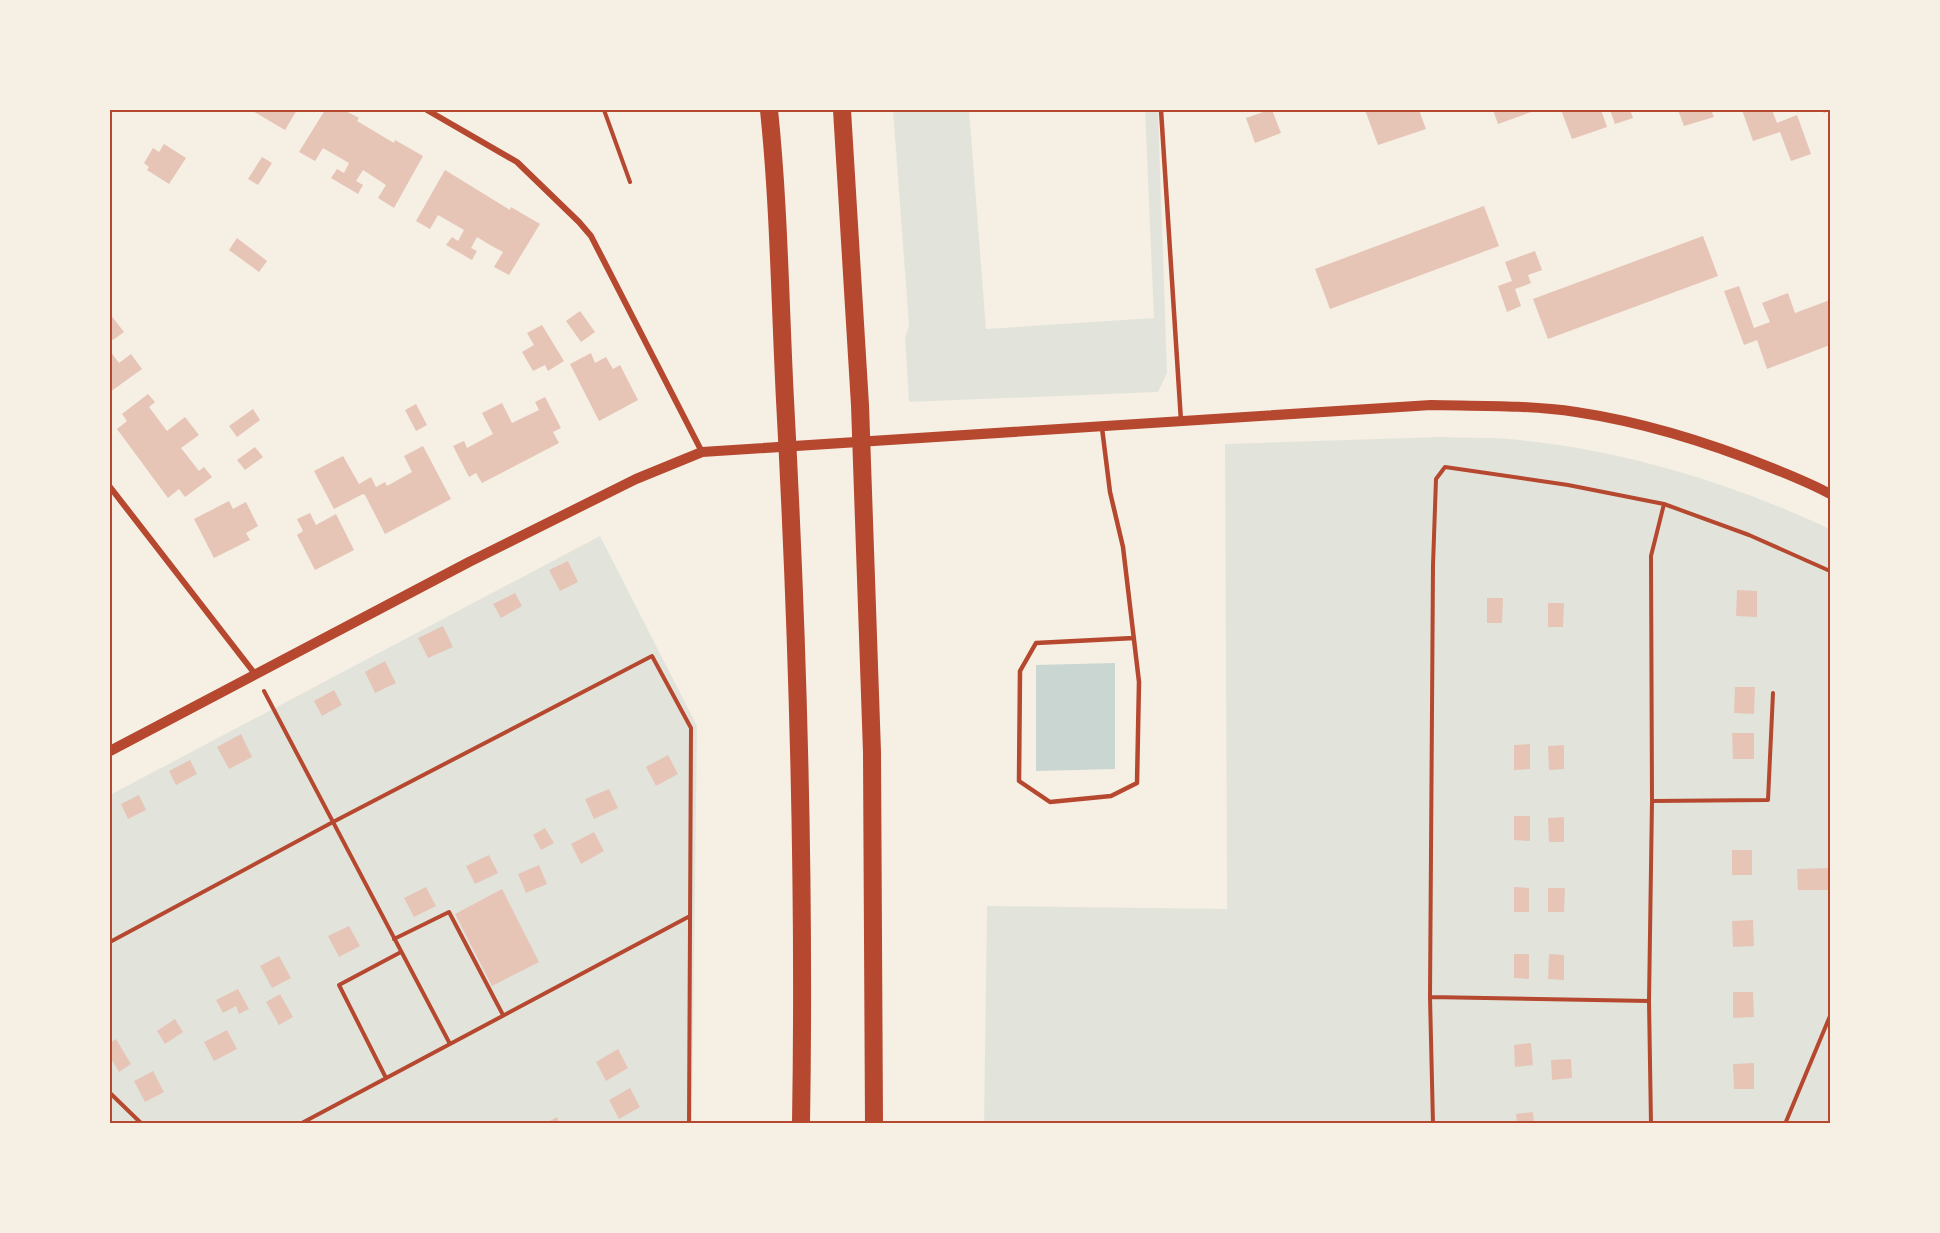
<svg xmlns="http://www.w3.org/2000/svg" width="1940" height="1233" font-family="Manrope,sans-serif">
  <rect width="100%" height="100%" fill="#f6efe4"/>
  <!-- green -->
  <path fill="#e2e4dc" d="M893,110H969L986,329L1154,318L1145,110H1158L1167,373L1158,392L909,402L905,337L909,326Z
    M1440,437C1463,438 1486,437 1509,439C1621,449 1729,482 1830,529V1123L984,1124L987,906L1227,909L1225,444Z
    M600,536L697,726L692,1123L110,1124V795Z"/>
  <!-- water -->
  <path fill="#c9d6d2" d="M1115,663V769L1036,771V665Z"/>
  <!-- building -->
  <path fill="#e6c5b7" d="M251,110H297L285,130Z
    M325,110H344L359,118L357,121L394,143L395,140L423,156L394,208L378,198L386,185L363,170L356,181L363,185L358,194L331,178L337,169L344,173L349,163L323,148L315,161L299,152Z
    M1269,110H1272L1281,133L1255,143L1246,118Z
    M1365,110H1419L1426,129L1378,145Z
    M1493,110H1533L1534,111L1498,124Z
    M1561,110H1601L1607,127L1572,139Z
    M1610,110H1630L1633,118L1615,124Z
    M1678,110H1711L1714,117L1684,126Z
    M1742,110H1772L1777,123L1797,115L1811,154L1791,161L1780,132L1753,141Z
    M164,144L186,158L169,184L147,170L149,167L144,163L153,148L159,152Z
    M262,157L272,163L258,185L248,179Z
    M445,170L510,210L511,207L540,224L509,275L494,267L503,252L490,245L477,237L471,248L477,251L472,260L446,245L452,237L458,241L464,230L438,215L430,229L416,221Z
    M1484,206L1499,246L1330,309L1315,269Z
    M1703,236L1718,276L1548,339L1533,299Z
    M237,238L267,261L259,272L229,250Z
    M1535,251L1542,270L1528,275L1531,283L1515,289L1521,306L1507,312L1498,286L1512,281L1505,262Z
    M1739,286L1754,328L1770,322L1762,303L1788,293L1795,313L1830,300V345L1767,369L1757,340L1744,345L1724,291Z
    M580,311L595,332L581,342L566,321Z
    M110,314L124,332L113,340L110,336Z
    M542,325L564,361L548,371L545,365L533,371L522,352L534,345L527,333Z
    M110,351L119,363L131,354L142,369L110,392Z
    M591,353L595,363L606,357L613,369L620,365L638,400L599,421L570,364Z
    M148,394L155,402L149,407L167,431L185,417L199,435L181,448L199,471L204,467L212,477L185,497L179,489L168,498L117,429L127,421L122,414Z
    M545,397L561,428L553,432L559,443L482,483L476,473L469,477L453,446L464,441L467,448L493,434L482,413L502,403L512,423L539,410L535,402Z
    M416,404L427,425L416,431L405,410Z
    M253,409L260,420L237,437L229,426Z
    M423,446L451,499L385,534L365,495L363,494L334,509L314,471L343,456L359,484L371,477L376,487L385,482L387,486L412,472L404,456Z
    M255,447L263,457L245,470L237,460Z
    M229,501L233,509L246,502L258,526L246,533L250,540L214,558L194,519Z
    M310,513L316,525L336,514L354,550L315,570L297,535L303,531L297,519Z
    M568,561L578,582L560,591L549,570Z
    M1737,590L1757,591V617L1736,616Z
    M515,593L522,606L501,618L493,604Z
    M1487,598H1503L1502,623H1487Z
    M1548,603H1564L1563,627H1548Z
    M443,626L453,647L428,658L418,638Z
    M385,661L396,683L375,693L365,672Z
    M1735,687H1755L1754,714L1734,713Z
    M334,690L342,705L322,716L314,701Z
    M1732,733H1754V759H1733Z
    M241,734L252,757L229,769L217,747Z
    M1530,744V769L1514,770V745Z
    M1564,745V769L1549,770L1548,746Z
    M668,755L678,774L656,786L646,767Z
    M190,760L197,774L176,785L169,771Z
    M609,789L618,808L594,819L585,799Z
    M139,795L146,810L128,819L121,804Z
    M1514,816H1530V841L1514,840Z
    M1564,817V842H1549L1548,818Z
    M545,828L554,843L541,850L533,835Z
    M594,832L604,851L581,864L571,844Z
    M1732,850H1752V875H1732Z
    M489,855L498,873L475,884L466,866Z
    M539,865L547,884L526,893L518,874Z
    M1829,868L1830,890H1798L1797,869Z
    M426,887L436,906L414,917L404,898Z
    M1514,887L1529,888V912H1514Z
    M1548,888H1565L1564,912H1548Z
    M502,889L539,962L492,986L455,914Z
    M1753,920L1754,946L1733,947L1732,921Z
    M349,926L360,946L339,957L328,936Z
    M1514,954H1529V979L1514,978Z
    M1549,954L1564,955V980L1548,979Z
    M279,956L291,978L272,988L260,966Z
    M238,989L249,1009L239,1014L236,1006L223,1013L216,1000Z
    M1733,992H1753L1754,1017L1733,1018Z
    M280,994L293,1017L279,1025L266,1002Z
    M175,1019L183,1032L165,1044L157,1031Z
    M227,1030L237,1049L214,1061L204,1042Z
    M116,1039L131,1064L119,1072L110,1057V1043Z
    M1531,1043L1533,1065L1515,1067L1514,1045Z
    M618,1049L628,1068L606,1081L596,1062Z
    M1571,1059L1572,1078L1552,1080L1551,1060Z
    M1754,1063V1089H1734L1733,1064Z
    M153,1071L164,1092L145,1102L134,1081Z
    M630,1088L640,1107L619,1119L609,1100Z
    M1533,1112L1534,1124H1517L1516,1114Z
    M557,1117L560,1124H545Z"/>
  <g fill="none" stroke-linecap="round" stroke-linejoin="round">
    <!-- path -->
    <path stroke="#b5482f" stroke-width="4" d="M604,110L630,182
      M264,691L450,1044
      M1652,801L1768,800L1773,693
      M394,939L449,912L503,1015
      M110,942L333,822L652,656L691,728L689,1124
      M1430,997L1649,1001
      M386,1078L339,985L401,952
      M110,1093L142,1124
      M300,1124L690,916
      M1433,1124L1430,997L1433,565L1436,479L1445,467L1568,485L1664,504L1749,535L1830,571
      M1651,1124L1649,1001L1652,801L1651,556L1664,504
      M1785,1124L1830,1016"/>
    <!-- service -->
    <path stroke="#b5482f" stroke-width="4.5" d="M1161,110L1181,421
      M1824,110H1825
      M1102,428L1110,492L1123,547L1139,682L1137,783L1111,796L1050,802L1019,781L1020,671L1036,643L1134,638"/>
    <!-- minor -->
    <path stroke="#b5482f" stroke-width="6" d="M427,110L517,162L579,222L591,236L702,452
      M110,487L255,674"/>
    <!-- tertiary -->
    <path stroke="#b5482f" stroke-width="10" d="M110,751L469,562L636,479L702,452L1431,405C1479,406 1528,405 1576,412C1643,422 1710,443 1772,468C1792,476 1812,484 1830,494"/>
    <!-- motorway -->
    <path stroke="#b5482f" stroke-width="18" d="M769,110C779,206 780,303 785,400C798,640 805,882 801,1124
      M842,110L860,405L872,752L874,1124"/>
  </g>
  <!-- border -->
  <rect width="1940" height="1233" fill="none" stroke="#f6efe4" stroke-width="222"/>
  <rect x="111" y="111" width="1718" height="1011" fill="none" stroke="#b5482f" stroke-width="2"/>
</svg>
